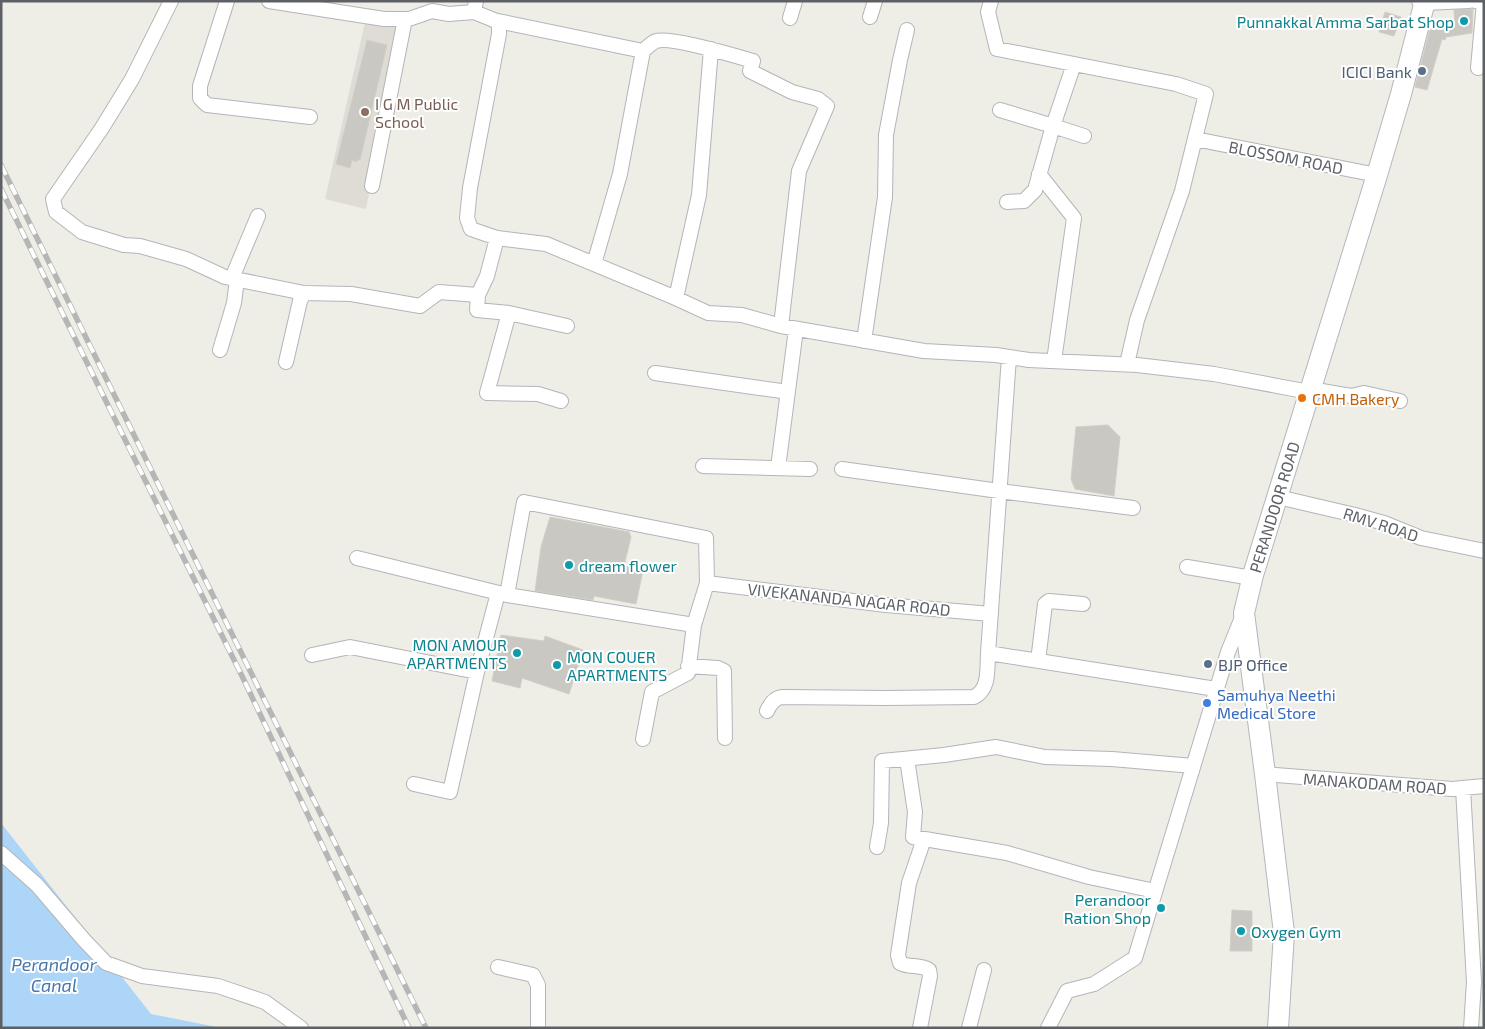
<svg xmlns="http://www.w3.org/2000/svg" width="1485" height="1029" font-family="'Exo 2',sans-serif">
  <rect width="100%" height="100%" fill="#eeede6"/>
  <!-- education -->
  <path fill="#dedcd4" d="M366,18L402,24L366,209L325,199Z"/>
  <!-- water -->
  <path fill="#acd5f8" d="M1,823L151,1014L222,1028H1Z"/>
  <!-- building -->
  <path fill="#cac8c2" stroke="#d3cfc4" d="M1473,9L1472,33L1446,37L1445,40L1442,39L1427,90L1415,87L1432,21L1455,27L1454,10Z
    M1385,12L1401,17L1394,36L1379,32Z
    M367,40L387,45L360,160L358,159L357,162L352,160L350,168L336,164Z
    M1108,425L1120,437L1114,496L1075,489L1071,479L1076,427Z
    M550,517L629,532L631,537L624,566L643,570L636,604L594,596L593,600L535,591L541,547Z
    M501,635L544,641L545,636L583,650L569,694L522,678L520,688L492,681Z
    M1232,910L1252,911V951H1230Z"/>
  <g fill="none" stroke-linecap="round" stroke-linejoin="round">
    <defs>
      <path id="minor" d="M171,1L132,79L102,128L53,199L56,212L82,232L124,245L140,246L186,259L225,277L304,293L351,294L420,306L439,292L478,295L477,310L509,313L487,393L538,394L561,401
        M227,1L200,86V98L207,105L310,117
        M269,1L384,19H409L432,11L449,14L474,12L476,1
        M991,1L988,12L997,49L1176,84L1206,94L1182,191L1137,320L1127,364
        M1419,1L1424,3L1469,1
        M1475,1L1484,2L1478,68
        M474,12L499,22V34L470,188L467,218L471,229L497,238L546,244L671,296L708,313L742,315L781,326L924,351L996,355L1029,360L1137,365L1214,374L1309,392
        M870,17L875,1
        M790,18L795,1
        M493,20L643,51C647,48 651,43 656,41C670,36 736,56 753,61L750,71L792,92L818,99L827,106L799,171L781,326
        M1000,110L1053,126L1074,64
        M1195,139L1377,175
        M1039,174L1074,218L1054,361
        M372,186L405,19
        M1007,202L1024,201L1035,190L1053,126L1084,136
        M594,264L620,174L643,51
        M232,278L258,216
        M478,295L487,276L497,238
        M676,298L699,195L711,49
        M509,313L567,326
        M864,341L885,197L886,135L900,60L907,30
        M220,350L234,303L237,279
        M1009,357L988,653L1216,689
        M286,362L300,301L304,293
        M655,373L788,392
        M1310,389L1351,396L1364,393L1400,401
        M703,466L810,469
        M778,468L796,329
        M842,469L999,491L1133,508
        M1278,497L1355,515L1384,523L1421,538L1484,551
        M357,558L507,595
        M1187,567L1252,578
        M707,583L694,625L507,595L524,502L706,538L707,583L886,605L991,614
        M312,655L350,647L477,672L450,792L414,784
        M1038,661L1045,604L1049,601L1083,604
        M688,666L718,668L724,671L725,738
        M477,672L498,593
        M767,711C770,704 774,698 782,697L886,698L974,697C990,689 987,669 988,653
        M643,739L652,692L688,673L694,625
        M907,759L915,812L913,837L1007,853L1089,877L1155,891
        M1265,774L1452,789L1484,786
        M1463,788L1474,982L1471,1028
        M877,847L881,823L882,761L944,755L996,747L1045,757L1112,759L1193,766
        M1,853L37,885L84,940L106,963L142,976L218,986L265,1002L301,1028
        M498,967L533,975L538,985V1028
        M920,1028L930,976L929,970C920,964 909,968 900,963L898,955L909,883L924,839
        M969,1028L984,970
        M1048,1028L1067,991L1094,984L1135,958L1228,652L1243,615"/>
      <path id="secondary" d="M1278,1028L1284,933L1265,774L1244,613L1253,575L1377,175L1401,94L1425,1"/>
    </defs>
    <!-- minor casing -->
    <use href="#minor" stroke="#b3b5b9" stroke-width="16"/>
    <!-- secondary casing -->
    <use href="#secondary" stroke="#b4b7bc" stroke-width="22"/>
    <!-- minor -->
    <use href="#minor" stroke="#fff" stroke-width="14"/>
    <!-- secondary -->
    <use href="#secondary" stroke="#fff" stroke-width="20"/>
    <defs>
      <path id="rail" d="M1,165L426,1028
        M1,189L242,676L409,1028"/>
    </defs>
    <!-- rail casing -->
    <use href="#rail" stroke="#b5b6b6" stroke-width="5.5"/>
    <!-- rail -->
    <use href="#rail" stroke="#fff" stroke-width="4" stroke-dasharray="11" stroke-linecap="butt"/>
  </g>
  <!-- markers -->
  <g fill="#0f9aa8" stroke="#fff" stroke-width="2">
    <circle cx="1464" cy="21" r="5"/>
    <circle cx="569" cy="565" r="5"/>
    <circle cx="517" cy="653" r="5"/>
    <circle cx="557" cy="665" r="5"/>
    <circle cx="1161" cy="908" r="5"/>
    <circle cx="1241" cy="931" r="5"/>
  </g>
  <g fill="#5c6f8a" stroke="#fff" stroke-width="2">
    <circle cx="1422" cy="71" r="5"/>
    <circle cx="1208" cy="664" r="5"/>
  </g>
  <circle fill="#8d6e63" stroke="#fff" stroke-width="2" cx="365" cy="112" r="5"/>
  <circle fill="#e8710a" stroke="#fff" stroke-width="2" cx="1302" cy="398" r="5"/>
  <circle fill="#3f7fe0" stroke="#fff" stroke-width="2" cx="1207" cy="703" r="5"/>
  <g text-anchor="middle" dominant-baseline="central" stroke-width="4" stroke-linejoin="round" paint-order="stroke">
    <!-- culture labels -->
    <g font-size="16" fill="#0d838f" stroke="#fff" text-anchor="end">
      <text x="1454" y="21">Punnakkal Amma Sarbat Shop</text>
      <text x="579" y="565" text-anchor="start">dream flower</text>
      <text x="507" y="644">MON AMOUR<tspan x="507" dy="18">APARTMENTS</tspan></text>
      <text x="567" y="656" text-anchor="start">MON COUER<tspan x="567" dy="18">APARTMENTS</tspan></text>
      <text x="1151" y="899">Perandoor<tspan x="1151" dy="18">Ration Shop</tspan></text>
      <text x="1251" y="931" text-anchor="start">Oxygen Gym</text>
    </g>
    <!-- service labels -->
    <g font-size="16" fill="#4e5e75" stroke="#fff" text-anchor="end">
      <text x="1412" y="71">ICICI Bank</text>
      <text x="1218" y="664" text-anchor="start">BJP Office</text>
    </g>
    <!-- education labels -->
    <g font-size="16" fill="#785e54" stroke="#fff" text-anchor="start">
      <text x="375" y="103">I G M Public<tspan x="375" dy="18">School</tspan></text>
    </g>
    <!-- street labels -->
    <g font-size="16" fill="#5d6065" stroke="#fff">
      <text transform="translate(1286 157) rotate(11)">BLOSSOM ROAD</text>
      <text transform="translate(1274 507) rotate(-73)">PERANDOOR ROAD</text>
      <text transform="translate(1381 524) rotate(18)">RMV ROAD</text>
      <text transform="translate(849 599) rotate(6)">VIVEKANANDA NAGAR ROAD</text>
      <text transform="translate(1375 783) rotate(4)">MANAKODAM ROAD</text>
    </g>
    <!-- food labels -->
    <g font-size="16" fill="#c56008" stroke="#fff" text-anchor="start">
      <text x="1312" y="398">CMH Bakery</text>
    </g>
    <!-- shop labels -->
    <g font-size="16" fill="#366cbe" stroke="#fff" text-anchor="start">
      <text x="1217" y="694">Samuhya Neethi<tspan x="1217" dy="18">Medical Store</tspan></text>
    </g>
    <!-- water labels -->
    <g font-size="18" font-style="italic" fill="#4a76a9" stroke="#fff">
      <text x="54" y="964">Perandoor<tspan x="54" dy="21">Canal</tspan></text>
    </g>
  </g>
  <!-- border -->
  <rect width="1485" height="1029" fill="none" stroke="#5d6065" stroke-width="5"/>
</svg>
